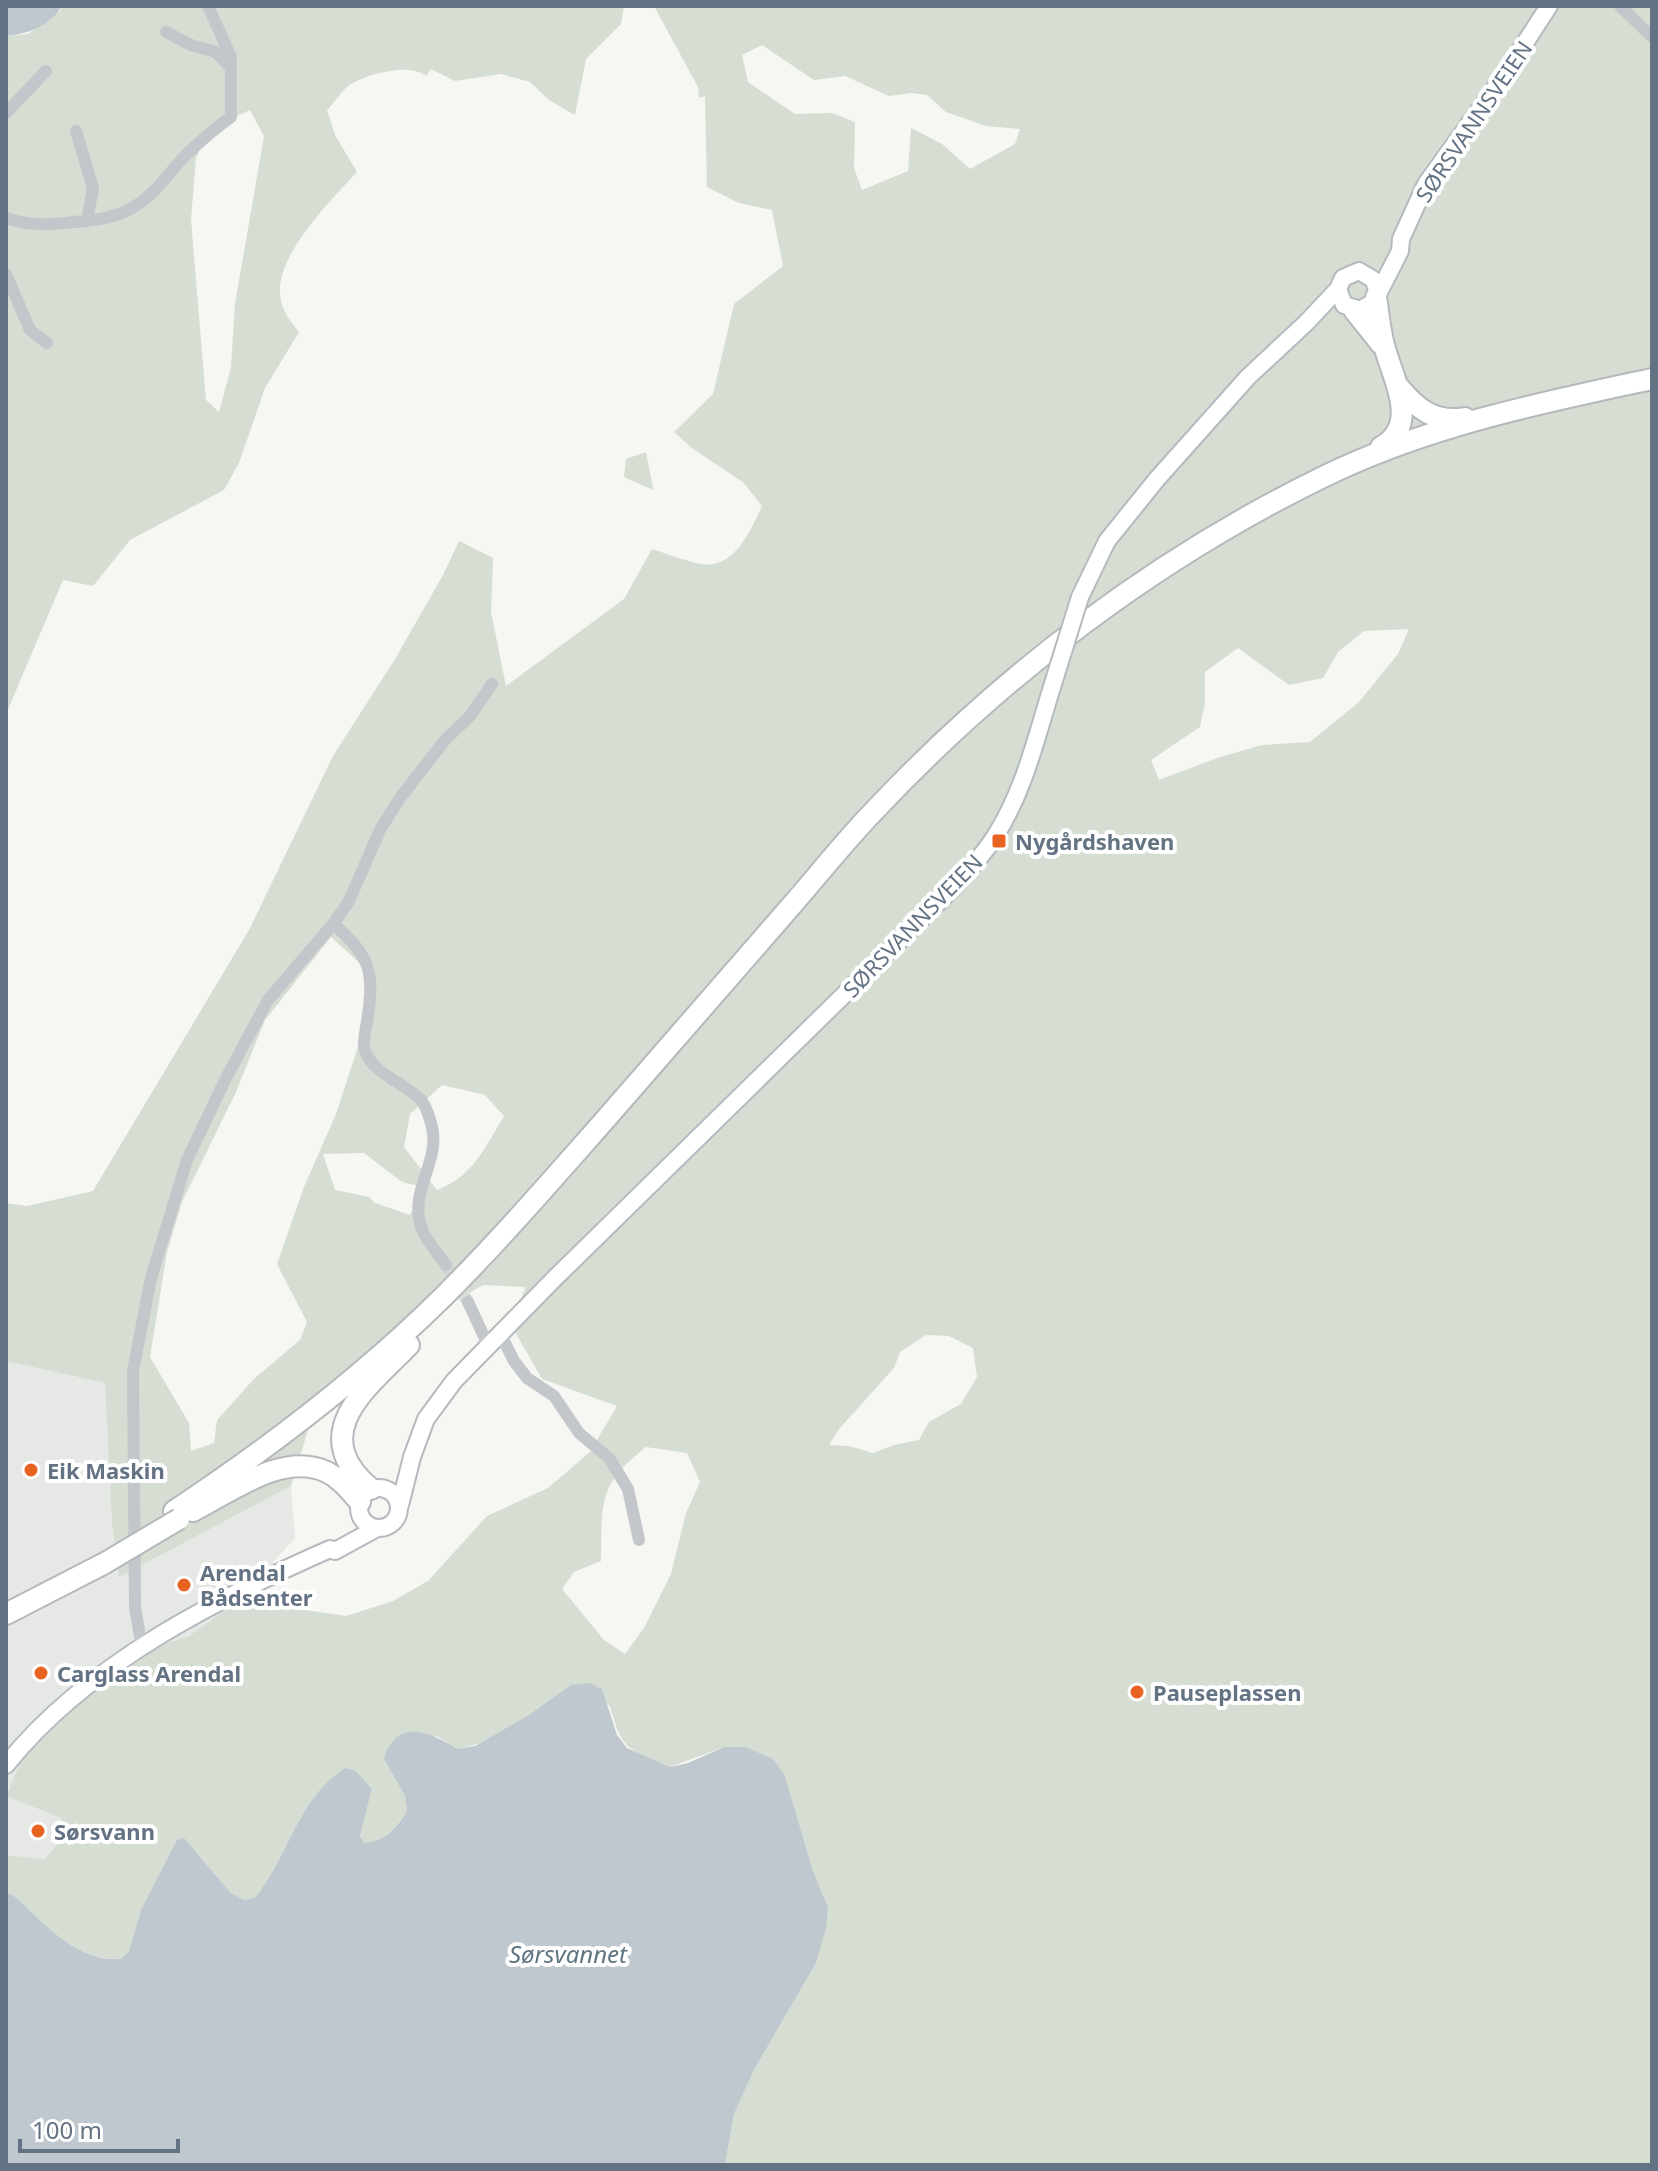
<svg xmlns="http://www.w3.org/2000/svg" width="1658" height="2171" font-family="'Noto Sans',sans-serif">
  <rect width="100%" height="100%" fill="#f6f6f2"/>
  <!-- built -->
  <path fill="#e6e8e6" d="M6,1361L105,1383L112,1525L119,1576L291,1486L295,1538L239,1600L189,1636L121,1659L6,1791Z
    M6,1796L61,1818L63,1838L45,1859L6,1855Z"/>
  <!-- green -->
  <path fill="#d6ddd3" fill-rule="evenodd" d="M62,6H624L621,24L586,59L575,115L549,100L530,82L501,74L455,81L431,69L426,76C409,62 366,74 348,86C341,92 334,103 327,110L335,135L357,172C332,199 277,254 280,293C280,308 290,321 299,332L265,388L239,463L224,490L130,540L93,586L63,580L6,714V36L28,34L60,11ZM250,110L264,136L235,304L231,367L219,412L206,400L191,219L196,158L209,129Z
    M654,6H1652V2165H725L734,2114L754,2070L816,1963L828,1907L813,1871L785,1776L745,1747H724L670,1767C629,1749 622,1752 610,1706L571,1685C539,1708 497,1743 458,1749L437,1736L384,1759L405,1796L407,1811C395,1828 386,1841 364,1843L360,1836L372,1789L355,1770L345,1768C299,1798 287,1856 256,1898L244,1901L231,1893L199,1855L141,1910L129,1951L121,1959C76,1961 43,1923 12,1894L6,1893V1855L45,1859L63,1837L61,1818L6,1796L28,1745L121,1658L189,1636L239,1600L346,1616L393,1601L428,1581L487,1516L548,1488L590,1452L617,1406L542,1379L510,1323L526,1287L483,1285L441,1309L400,1355L308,1430L291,1486L119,1577L112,1525L105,1383L6,1361V1203L27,1206L93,1191L249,930L333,756L395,659L443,575L459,541L493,558L491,612L506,686L624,599L652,549C668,554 685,561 701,564C734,570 751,530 762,506L744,483L693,449L674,432L713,394L734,304L783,266L772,210L739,203L707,187L705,96L699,98L698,87ZM762,45L814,80L845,76L889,96L911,93L927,95L946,112L986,126L1020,129L1015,144L970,169L942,144L911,128L908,171L862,190L854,168L855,122L832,113L795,114L748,82L742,55ZM1409,629L1398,654L1359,702L1310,742L1262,745L1217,758L1159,780L1151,760L1200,727L1205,703V672L1238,648L1289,685L1323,678L1338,652L1364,631ZM331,937L366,969V1022L336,1114L304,1187L277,1264L307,1322L300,1340L254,1379L217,1420L214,1443L191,1451L189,1423L150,1357L167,1252L182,1202L236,1092L265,1020ZM442,1085L485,1095L504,1116C484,1148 474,1176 437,1190L404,1147L410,1114ZM364,1153L402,1182L424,1187L410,1215L375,1203L369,1197L335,1190L323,1154ZM926,1335L949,1336L973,1348L977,1377L961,1404L929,1422L919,1440L894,1445L873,1453L849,1446L829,1445L839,1429L894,1368L900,1352ZM646,1447L687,1453L700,1482L686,1513L671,1574L644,1628L625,1654L604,1640L562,1589L574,1572L601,1561C602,1504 597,1485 646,1447Z
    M646,452L653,488V490L624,477L626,459Z"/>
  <!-- water -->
  <path fill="#bec8ce" d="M6,6H62C50,26 28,34 6,36Z
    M589,1683L602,1689L617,1735L627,1748L670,1767L688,1763L724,1747H745L773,1759L785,1776L813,1871L828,1907L826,1928L816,1963L754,2070L734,2114L725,2165H6V1893L12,1894C43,1922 76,1962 121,1959L129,1951L141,1910L177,1840L184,1838L231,1893L244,1900L255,1898C288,1857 298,1798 345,1768L355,1770L372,1789L360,1836L364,1843C386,1841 396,1828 407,1811L405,1796L384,1759C397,1716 431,1733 458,1749L475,1746L529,1715L571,1685Z"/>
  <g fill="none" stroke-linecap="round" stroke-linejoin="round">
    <!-- minor-tunnel -->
    <path stroke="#d2d5d6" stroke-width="12" stroke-dasharray="12 6" stroke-linecap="butt" d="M446,1265L468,1302"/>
    <defs>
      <path id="secondary" d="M1377,291L1374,280L1359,271L1343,278L1338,289L1344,305L1360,310L1374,302L1400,251L1401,239L1426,184L1501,80L1549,6
        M1080,597L1107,541L1157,479L1248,377L1306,323L1338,289
        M359 1508a20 20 0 1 1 40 0a20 20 0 1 1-40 0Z
        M400,1505L412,1457L426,1419L454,1381L554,1279L955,886C968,871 983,855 994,838C1024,792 1036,738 1052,687
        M6,1765C86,1665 214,1600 330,1549L335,1551L377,1528"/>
      <path id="trunk" d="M1376,297C1379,315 1380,335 1386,352C1395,383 1419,426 1381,447
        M1354,310L1381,344
        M1398,386C1417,409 1434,423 1465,418
        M371,1489C305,1433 367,1388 409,1345
        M174,1511C269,1448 362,1377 443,1297C499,1241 551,1181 604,1121C666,1049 729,977 792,905C819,874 845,841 874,811C1002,675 1155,559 1323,477C1427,426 1540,403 1652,379
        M193,1511C231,1492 283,1451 327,1472C341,1479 350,1491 360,1502
        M6,1614L105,1563"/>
    </defs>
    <!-- secondary casing -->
    <use href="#secondary" stroke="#b5babf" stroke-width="20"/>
    <!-- trunk casing -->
    <use href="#trunk" stroke="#b6b9bc" stroke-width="24"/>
    <!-- minor -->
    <path stroke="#c3c6ca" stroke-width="12" d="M1620,6L1652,37
      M166,32L191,45L216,52L230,67
      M6,113L46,71
      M76,131L93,188L87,221
      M6,218C28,226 49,225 73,222C92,221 115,218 132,208C155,195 167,175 184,157C199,142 214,129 231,117V57L208,6
      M6,274L30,330L47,343
      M333,924C371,955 375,974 367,1021C366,1030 362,1042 365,1051C373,1074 405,1083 420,1099C426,1105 430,1119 432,1127C440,1161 411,1189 420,1223C424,1239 437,1252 446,1265
      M468,1302L488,1345
      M500,1333L514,1361L527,1378L554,1396L579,1433L609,1458L628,1489L639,1540
      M142,1648L135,1607L133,1371L151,1278L187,1160L226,1078L268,1000L333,924L348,903L381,828L400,798L445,740L470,716L492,684"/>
    <!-- secondary -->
    <use href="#secondary" stroke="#fff" stroke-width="16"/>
    <!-- trunk -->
    <use href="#trunk" stroke="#fff" stroke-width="20"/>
    <defs>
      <path id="secondary-bridge" d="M1052,687L1080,597"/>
      <path id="trunk-bridge" d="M105,1563L179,1519"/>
    </defs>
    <!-- secondary-bridge casing -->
    <use href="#secondary-bridge" stroke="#b5babf" stroke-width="20" stroke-linecap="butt"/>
    <!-- trunk-bridge casing -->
    <use href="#trunk-bridge" stroke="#b6b9bc" stroke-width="24" stroke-linecap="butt"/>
    <!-- secondary-bridge -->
    <use href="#secondary-bridge" stroke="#fff" stroke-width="16"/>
    <!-- trunk-bridge -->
    <use href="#trunk-bridge" stroke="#fff" stroke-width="20"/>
  </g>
  <!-- markers -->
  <g fill="#e86221" stroke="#fff" stroke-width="3">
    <rect x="991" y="833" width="16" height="16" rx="4"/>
    <circle cx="31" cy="1470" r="8"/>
    <circle cx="184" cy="1585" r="8"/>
    <circle cx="41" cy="1673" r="8"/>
    <circle cx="1137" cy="1692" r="8"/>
    <circle cx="38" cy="1831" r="8"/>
  </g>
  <g text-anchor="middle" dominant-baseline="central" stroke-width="8" stroke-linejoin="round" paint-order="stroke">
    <!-- street labels -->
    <g font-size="22" fill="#647384" stroke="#fff">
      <text transform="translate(1473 121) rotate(-56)">SØRSVANNSVEIEN</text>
      <text transform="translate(912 925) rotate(-46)">SØRSVANNSVEIEN</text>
    </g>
    <!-- poi labels -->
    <g font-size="22" font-weight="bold" fill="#647384" stroke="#fff" text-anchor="start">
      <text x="1015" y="841">Nygårdshaven</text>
      <text x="47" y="1470">Eik Maskin</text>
      <text x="200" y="1572">Arendal<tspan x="200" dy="25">Bådsenter</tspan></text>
      <text x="57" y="1673">Carglass Arendal</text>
      <text x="1153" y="1692">Pauseplassen</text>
      <text x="54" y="1831">Sørsvann</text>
    </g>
    <!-- water labels -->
    <g font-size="24" font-style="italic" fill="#5f7581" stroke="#fff">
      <text x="568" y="1953">Sørsvannet</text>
    </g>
  </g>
  <!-- border -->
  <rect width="1658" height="2171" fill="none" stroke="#647384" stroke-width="16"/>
  <!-- scale -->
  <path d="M20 2139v12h158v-12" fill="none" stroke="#647384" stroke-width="4"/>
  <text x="32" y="2139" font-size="24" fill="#647384" stroke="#ffffff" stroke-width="6" paint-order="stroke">100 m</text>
</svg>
